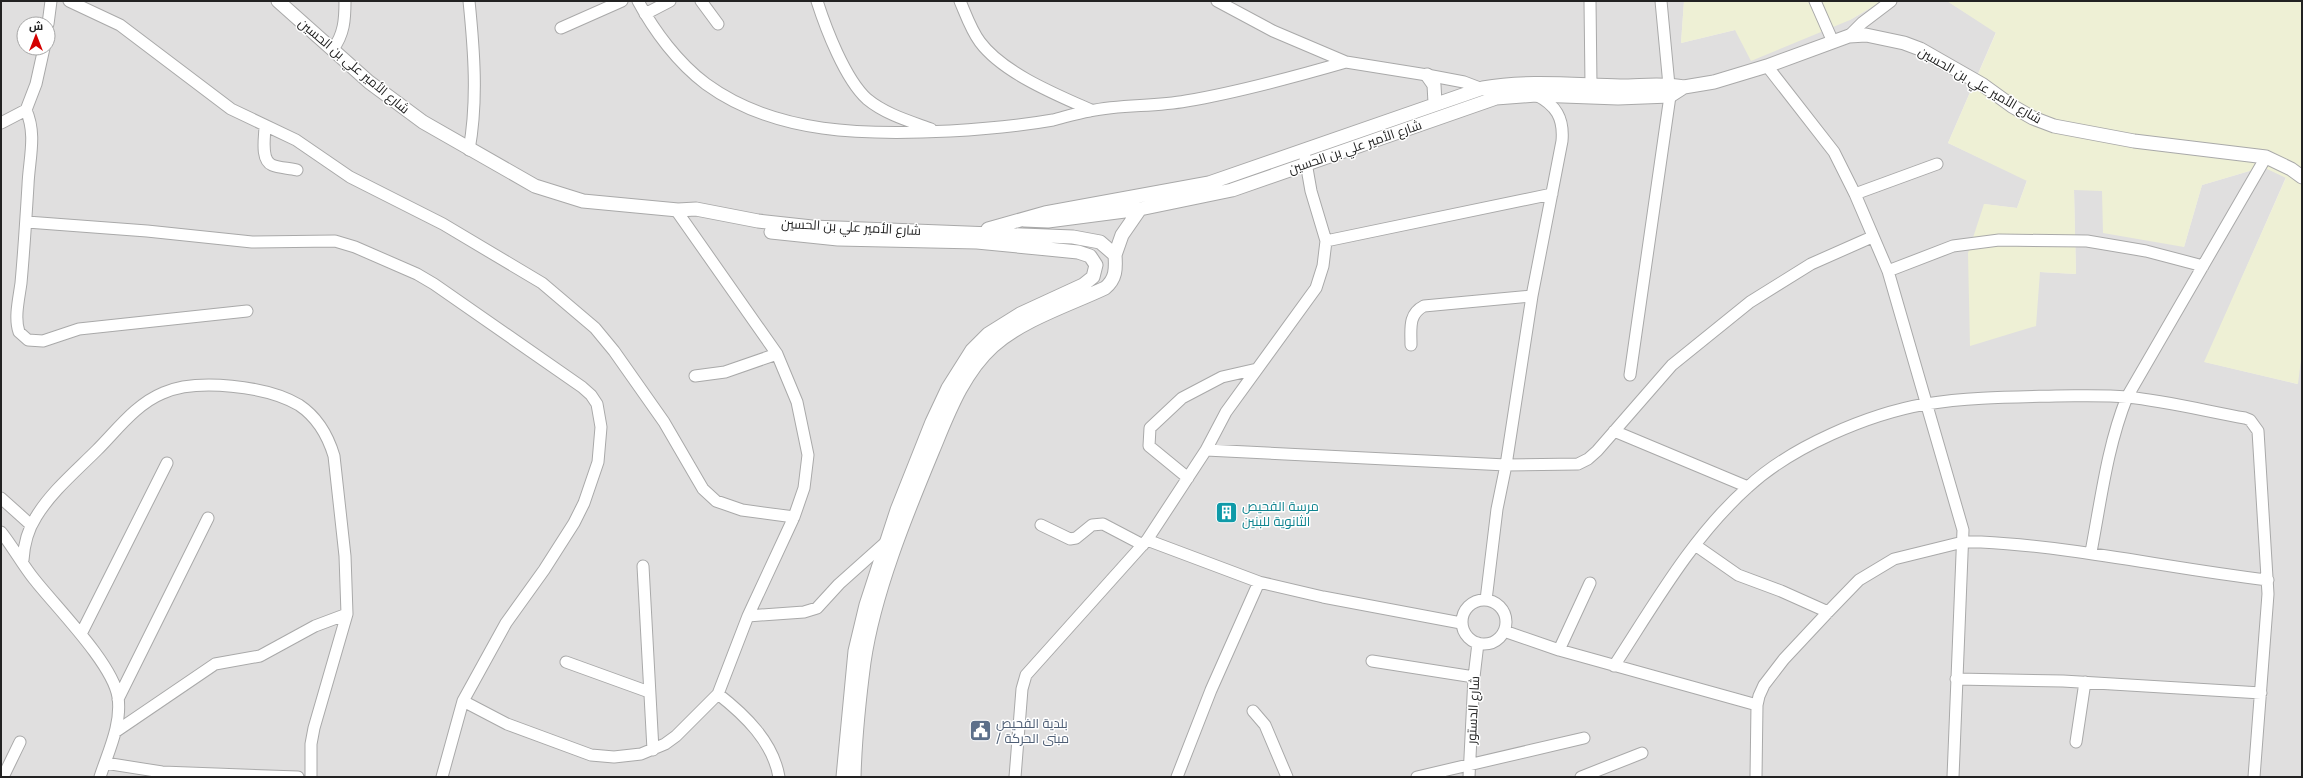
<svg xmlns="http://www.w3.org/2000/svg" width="2303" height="778" font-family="'DM Sans',Cairo,sans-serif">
  <rect width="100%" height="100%" fill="#f2efe9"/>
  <!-- residential -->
  <path fill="#e0dfdf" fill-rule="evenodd" d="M1,1H1684L1681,43L1735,30L1850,20L1882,1H1947L1996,32L1948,143L2027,180L2017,208L1984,204L2040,272L2076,274L2074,190H2102L2184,247L2202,185L2263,167L2286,177L2205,362L2297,384L2302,351V777H1ZM24,24H48V48H24Z"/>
  <!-- farmland -->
  <path fill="#eef0d5" d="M1684,1H1882L1850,20L1751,61L1735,30L1681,43Z
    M1947,1H2302V351L2298,384L2204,362L2286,178L2263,167L2202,185L2184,247L2103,233L2102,191L2074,190L2076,274L2040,272L2036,326L1970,346L1968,253L1984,204L2017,208L2027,181L1948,143L1996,33Z"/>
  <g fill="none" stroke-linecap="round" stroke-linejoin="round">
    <defs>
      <path id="minor" d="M69,1L120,25L231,109L296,140L350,177L443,224L542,283L595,328L614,351L664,422L703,489L716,501L742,510L794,517
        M469,1C474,50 478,101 469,150
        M638,1C654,31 678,63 706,84C776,135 866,135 950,131C984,129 1019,126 1053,120C1065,117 1077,113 1090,111C1121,104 1154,107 1186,101C1240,92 1294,77 1346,62
        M701,1L718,24
        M817,1C826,29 845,79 867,99C885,114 909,121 931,129
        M960,1C966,15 971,30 980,42C1003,73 1057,95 1091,110
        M1217,1L1273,31L1346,62L1427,75L1464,82L1485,90
        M1590,1L1591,85
        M1815,1L1833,42
        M645,14L670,1
        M48,24L51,1
        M561,28L622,1
        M1849,36L1862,23L1891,1
        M44,48L36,84L26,110C37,135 29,159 28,185C26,218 24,250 21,283C19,298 14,318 19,332L28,340L43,341L79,329L247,311
        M333,49C344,34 345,20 345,1
        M1767,66L1834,152L1855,194L1888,271L1963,530L1953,777
        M1,123L26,110
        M265,126C265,136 260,160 272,165C279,168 289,168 297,170
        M1855,194L1937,164
        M27,222L147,231L252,242L335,241L355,247L417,274L434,284L582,387L591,395L597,404L601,427L598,462L584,503L574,523L544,570L506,623L463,701L442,777
        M1326,241L1552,194
        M1888,271L1953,246L1999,240L2087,241L2146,251L2203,266
        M1411,345C1411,329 1408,314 1424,306L1532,296
        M1630,375L1670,96L1661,1
        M695,376L725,372L777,354
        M1614,431L1748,487
        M1206,450L1506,465L1578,464L1588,459L1597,451L1672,365L1750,302L1811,264L1872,237
        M1188,478L1149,446L1150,428L1182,398L1222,377L1257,369
        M1,498L31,525
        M1041,525L1070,539L1076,538L1092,525L1103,524L1143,545
        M1,532C13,547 22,564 34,579C56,607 113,664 118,697C122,724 108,752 100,777
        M1147,540L1259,582L1323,597L1461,623
        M1695,545L1738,575L1781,591L1828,612
        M2091,552C2101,500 2107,447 2127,397L2266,157
        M23,560C24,544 27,531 36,517C51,492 76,471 97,450C117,430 136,404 163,393C197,378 267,386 299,405C317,417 328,436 334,456L345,556L347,614L314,728L311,744V777
        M643,566L653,750
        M1486,600L1497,509L1506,465L1532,296L1562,141C1564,118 1556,105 1536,95
        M1462 622a22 22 0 1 1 44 0a22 22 0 1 1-44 0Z
        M748,616L804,612L817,608L839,584L886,542
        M1504,631L1559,650L1757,705
        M81,634L167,463
        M1559,650L1590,583
        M1372,661L1474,677
        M566,662L649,692
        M1614,666C1655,603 1692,537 1748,487C1791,447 1868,414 1926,404C1968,397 2013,397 2056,396C2080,396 2104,395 2127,397C2166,401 2206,411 2245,418L2250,420L2258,431L2268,594L2254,777
        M1956,679L2063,681L2261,693
        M718,694C745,715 773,742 779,777
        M118,699L208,518
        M463,701L507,724L591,755L614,757L641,754L665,744L676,736L718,694L748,616L794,517L804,488L808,455L797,402L777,354L676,210
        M1253,711L1265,725L1287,777
        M115,732L215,664L260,656L315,626L347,614
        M2076,742L2085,682
        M105,763L162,772L298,777
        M3,777L20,742
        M1015,777L1022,689L1026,675L1147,540L1206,450L1226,412L1316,288L1323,266L1326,241L1311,191L1305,157
        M1177,777L1211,690L1259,582
        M1417,777L1584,738
        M1469,777L1474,677L1478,643
        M1581,777L1642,753
        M1756,777L1757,705L1759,696L1764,685L1784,659L1828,612L1859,580L1894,559L1963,542H1981C2078,547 2172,569 2268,580"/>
      <path id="tertiary" d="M278,1L369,82L423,122L535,186L583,201L678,210L696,209L758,221L812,227L1073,237L1100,242L1115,255C1116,269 1116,279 1105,288C1069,305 1024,319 993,346C963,373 948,414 933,450C906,515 874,593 864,662C859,700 855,739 854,777
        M1427,75L1434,85L1435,103
        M1024,220L1048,221L1140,209L1232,190L1496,98L1536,95L1618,98L1670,96L1684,87L1714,82L1767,66L1849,36L1866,35L1904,43L1920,49L1983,85L2012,106L2033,118L2054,126L2134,141L2266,157L2291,169L2302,177
        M988,229L1045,213L1209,183L1483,88C1528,80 1574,85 1620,86C1642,86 1663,83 1684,87
        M771,232L838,239L977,242L1078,252L1090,256L1096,265L1093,277L1083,285L1020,314L988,334L972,350L948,388L932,422L897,510L866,605L855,651L843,777
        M1115,255L1122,235L1140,209"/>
    </defs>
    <!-- minor casing -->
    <use href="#minor" stroke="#a9a9a9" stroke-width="13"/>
    <!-- tertiary casing -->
    <use href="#tertiary" stroke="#a9a9a9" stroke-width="15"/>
    <!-- minor -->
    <use href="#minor" stroke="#fff" stroke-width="11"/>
    <!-- tertiary -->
    <use href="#tertiary" stroke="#fff" stroke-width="13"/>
  </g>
  <!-- icons -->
  <defs>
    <symbol id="building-square" viewBox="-11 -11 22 22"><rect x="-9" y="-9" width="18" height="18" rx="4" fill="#0f9aa8" stroke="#fff"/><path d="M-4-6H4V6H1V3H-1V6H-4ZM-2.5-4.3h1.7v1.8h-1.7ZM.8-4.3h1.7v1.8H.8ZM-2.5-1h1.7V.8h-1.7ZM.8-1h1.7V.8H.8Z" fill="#fff"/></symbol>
    <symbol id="civic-square" viewBox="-11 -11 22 22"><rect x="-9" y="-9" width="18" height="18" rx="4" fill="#5c6f8a" stroke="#fff"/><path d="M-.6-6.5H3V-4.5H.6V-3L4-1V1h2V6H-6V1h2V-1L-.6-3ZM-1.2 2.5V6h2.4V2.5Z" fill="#fff"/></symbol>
  </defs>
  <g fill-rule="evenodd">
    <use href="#building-square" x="1214" y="500" width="25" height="25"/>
    <use href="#civic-square" x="968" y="718" width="25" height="25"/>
  </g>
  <g text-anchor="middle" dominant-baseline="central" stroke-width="3" stroke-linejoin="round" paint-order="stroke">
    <!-- street labels -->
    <g font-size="13" fill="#222" stroke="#fff">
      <text transform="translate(354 66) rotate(40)">شارع الأمير علي بن الحسين</text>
      <text transform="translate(1980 85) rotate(30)">شارع الأمير علي بن الحسين</text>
      <text transform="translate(1355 147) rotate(-19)">شارع الأمير علي بن الحسين</text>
      <text transform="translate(851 227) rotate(3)">شارع الأمير علي بن الحسين</text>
      <text transform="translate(1473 710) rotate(-87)">شارع الدستور</text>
    </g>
    <!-- culture labels -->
    <g font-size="13" fill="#0d838f" stroke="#fff" text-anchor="start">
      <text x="1242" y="506">مرسة الفحيص<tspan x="1242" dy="15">الثانوية للبنين</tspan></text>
    </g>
    <!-- service labels -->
    <g font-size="13" fill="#4e5e75" stroke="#fff" text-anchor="start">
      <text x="996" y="723">بلدية الفحيص<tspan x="996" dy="15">/ مبنى الحركة</tspan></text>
    </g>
  </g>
  <!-- border -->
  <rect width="2303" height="778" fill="none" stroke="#222222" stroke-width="4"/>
  <!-- north arrow -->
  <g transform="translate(36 36)"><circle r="19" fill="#ffffff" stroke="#a7a7a7"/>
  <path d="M0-3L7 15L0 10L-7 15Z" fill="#d40000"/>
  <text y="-6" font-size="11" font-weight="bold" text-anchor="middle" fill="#222222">ش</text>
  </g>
</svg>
